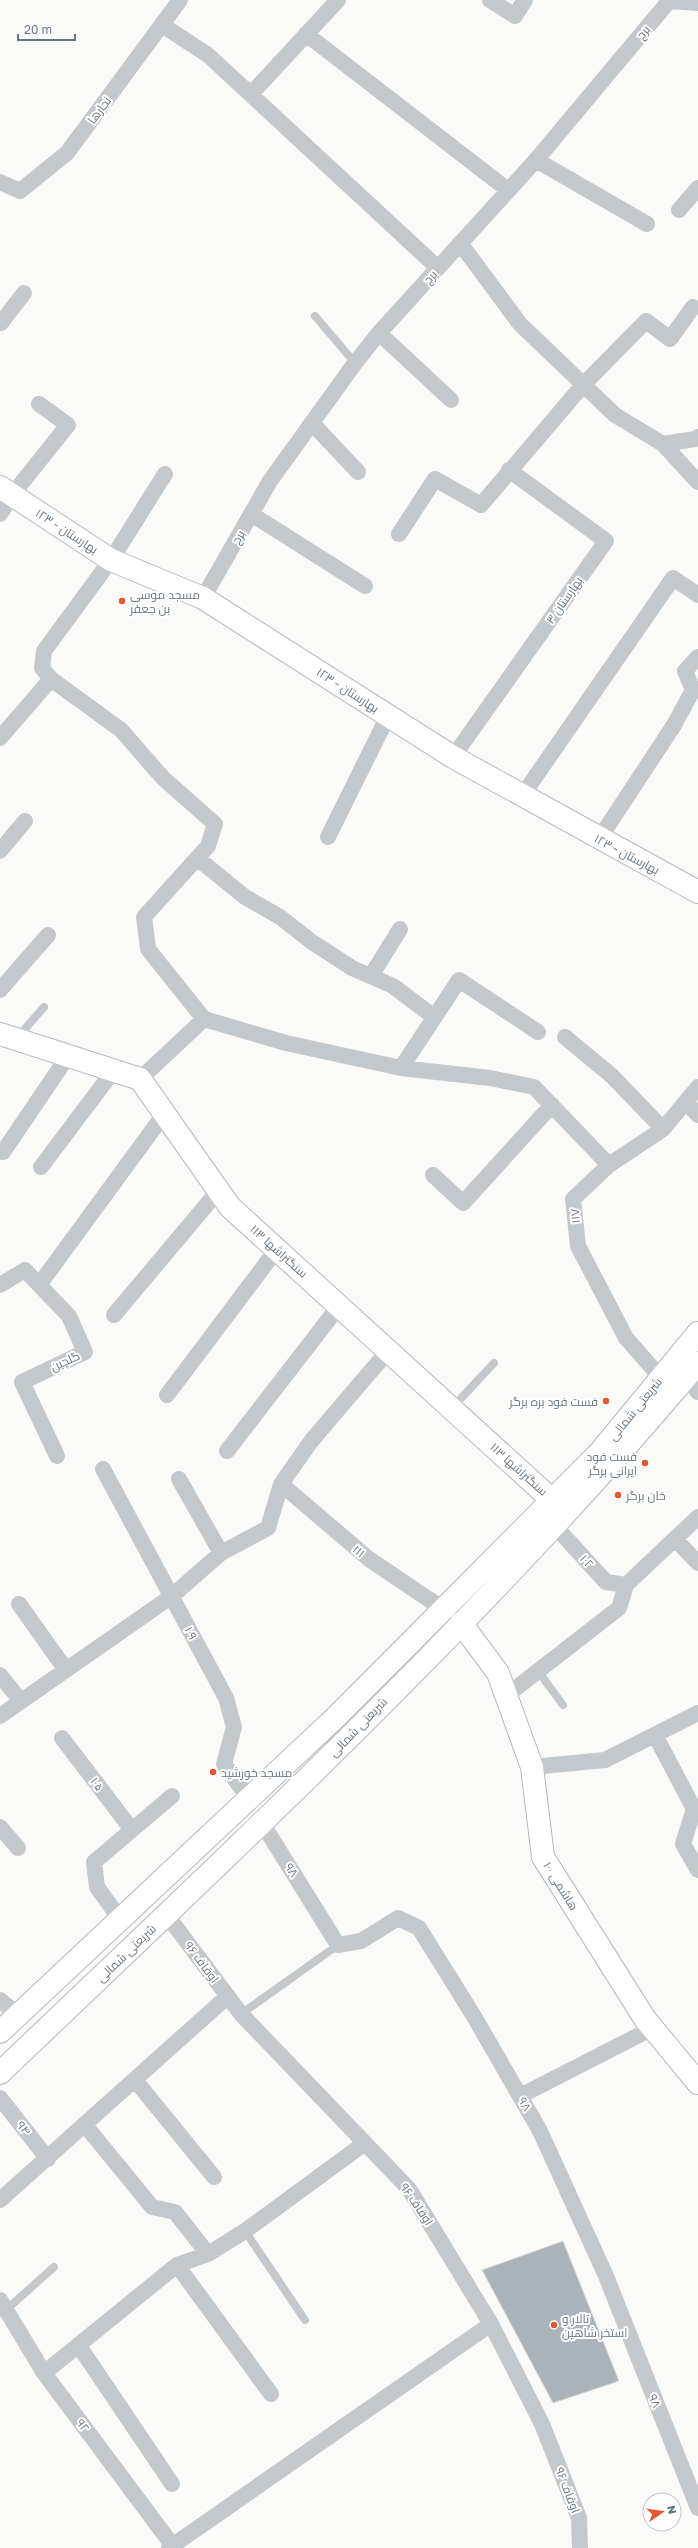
<svg xmlns="http://www.w3.org/2000/svg" width="698" height="2548" font-family="'Golos Text',Cairo,sans-serif">
  <rect width="100%" height="100%" fill="#fafaf8"/>
  <!-- building -->
  <path fill="#aab3b9" stroke="#dcdcda" d="M563,2241L619,2381L553,2403L482,2270Z"/>
  <g fill="none" stroke-linecap="round" stroke-linejoin="round">
    <defs>
      <path id="secondary" d="M0,487L111,560L203,598L453,757L698,892
        M0,1034L140,1079L230,1207L552,1500
        M461,1623L498,1673L532,1767L543,1857L645,2019L698,2083"/>
      <path id="primary" d="M0,2032L336,1717L600,1452L698,1333
        M0,2073C240,1844 485,1617 698,1363"/>
    </defs>
    <!-- secondary casing -->
    <use href="#secondary" stroke="#b3babf" stroke-width="24"/>
    <!-- primary casing -->
    <use href="#primary" stroke="#b5babe" stroke-width="24"/>
    <!-- lane -->
    <path stroke="#c3c8cc" stroke-width="8" d="M315,316L355,363
      M17,1038L44,1007
      M452,1408L494,1363
      M538,1671L563,1705
      M241,2014L338,1945
      M245,2231L305,2320
      M7,2309L54,2267"/>
    <!-- street -->
    <path stroke="#c3c8cc" stroke-width="16" d="M490,0L515,16L525,0
      M162,25L208,55L438,268
      M306,34L508,190
      M251,94L338,0
      M536,160L647,224
      M0,182L20,191L67,153L180,0
      M679,210L698,188
      M460,243L520,324L615,415L663,444L695,439L698,437
      M0,322L1,323L24,293
      M379,333L451,400
      M312,423L358,472
      M663,444L698,482
      M165,474L111,560L44,651L42,668L51,679L121,730L163,778L215,824L208,846L144,917L148,949L204,1019L286,1043L401,1068L490,1078L534,1087L609,1165
      M0,514L12,495L68,425L39,404
      M251,514L365,586
      M399,534L435,479L481,505L583,385L646,321L670,339L693,307
      M203,598L270,481L355,363L379,333L536,160L669,1L698,3
      M0,738L51,679
      M453,757L606,541L509,470
      M522,796L673,578L698,595
      M328,837L388,716
      M599,839L674,725L693,690L685,671L698,657
      M0,851L25,821
      M197,858L245,897L280,917L312,942L352,968L393,986L434,1017
      M371,976L400,929
      M0,990L48,935
      M565,1037L612,1076L663,1129
      M401,1068L459,980L538,1032
      M140,1079L204,1019
      M686,1102L698,1115
      M3,1152L68,1056
      M41,1167L114,1070
      M433,1175L463,1203L552,1105
      M0,1285L25,1270L69,1316L85,1352L22,1382L57,1456
      M39,1285L165,1113
      M114,1315L219,1190
      M661,1378L626,1338L578,1246L573,1199L609,1165L663,1129L698,1087
      M686,1378L698,1392
      M167,1395L277,1249
      M227,1451L339,1306
      M103,1469L226,1698L234,1727L224,1764L249,1799
      M179,1479L221,1553
      M281,1484L369,1559L443,1609
      M554,1525L606,1582L626,1585
      M675,1539L698,1563
      M19,1604L66,1670
      M0,1675L21,1701
      M506,1696L619,1608L626,1585L698,1517
      M0,1716L172,1596L221,1553L268,1528L281,1484L312,1440L388,1351
      M655,1735L694,1809L683,1844L698,1870
      M62,1738L132,1830
      M532,1767L605,1760L698,1713
      M262,1823L338,1945L361,1941L398,1918L419,1928L475,2018L540,2131L606,2276L698,2508
      M0,1827L18,1848
      M166,1914L241,2014L409,2189L491,2324L542,2424L579,2518L580,2548
      M120,1919L97,1887L94,1862L172,1796
      M0,2000L18,2015
      M135,2080L214,2177
      M520,2096L653,2028
      M0,2098L48,2159
      M85,2125L152,2207L175,2212L208,2254
      M0,2200L228,1996
      M177,2265L271,2394
      M0,2300L44,2373L173,2546
      M79,2346L172,2484
      M44,2373L177,2265L208,2254L245,2231L365,2143
      M169,2548L491,2324"/>
    <!-- secondary -->
    <use href="#secondary" stroke="#fff" stroke-width="22"/>
    <!-- primary -->
    <use href="#primary" stroke="#fff" stroke-width="22"/>
  </g>
  <!-- markers -->
  <g fill="#e4572e" stroke="#fff" stroke-width="1.5">
    <circle cx="122" cy="601" r="4"/>
    <circle cx="606" cy="1401" r="4"/>
    <circle cx="645" cy="1463" r="4"/>
    <circle cx="618" cy="1495" r="4"/>
    <circle cx="213" cy="1772" r="4"/>
    <circle cx="554" cy="2325" r="4"/>
  </g>
  <g text-anchor="middle" dominant-baseline="central" stroke-width="4" stroke-linejoin="round" paint-order="stroke">
    <!-- street labels -->
    <g font-size="12" fill="#657683" stroke="#fff">
      <text transform="translate(643 32) rotate(-50)">برج</text>
      <text transform="translate(99 110) rotate(-53)">نجارها</text>
      <text transform="translate(430 277) rotate(-48)">برج</text>
      <text transform="translate(67 531) rotate(33)">بهارستان - ۱۲۳</text>
      <text transform="translate(238 537) rotate(-60)">برج</text>
      <text transform="translate(564 600) rotate(-55)">بهارستان ۳</text>
      <text transform="translate(348 690) rotate(33)">بهارستان - ۱۲۳</text>
      <text transform="translate(627 854) rotate(28)">بهارستان - ۱۲۳</text>
      <text transform="translate(575 1216) rotate(-96)">۱۱۷</text>
      <text transform="translate(279 1251) rotate(42)">سنگتراشها ۱۱۳</text>
      <text transform="translate(65 1361) rotate(-25)">گلچین</text>
      <text transform="translate(635 1409) rotate(-51)">شریعتی شمالی</text>
      <text transform="translate(519 1469) rotate(42)">سنگتراشها ۱۱۳</text>
      <text transform="translate(359 1551) rotate(40)">۱۱۱</text>
      <text transform="translate(587 1561) rotate(47)">۱۰۲</text>
      <text transform="translate(191 1633) rotate(62)">۱۰۹</text>
      <text transform="translate(358 1727) rotate(-46)">شریعتی شمالی</text>
      <text transform="translate(97 1784) rotate(53)">۱۰۵</text>
      <text transform="translate(292 1870) rotate(58)">۹۸</text>
      <text transform="translate(561 1886) rotate(58)">هاشمی ۱۰۰</text>
      <text transform="translate(126 1953) rotate(-44)">شریعتی شمالی</text>
      <text transform="translate(202 1962) rotate(53)">اوقاف ۹۶</text>
      <text transform="translate(525 2104) rotate(60)">۹۸</text>
      <text transform="translate(24 2128) rotate(52)">۹۴</text>
      <text transform="translate(417 2204) rotate(56)">اوقاف ۹۶</text>
      <text transform="translate(655 2401) rotate(68)">۹۸</text>
      <text transform="translate(83 2425) rotate(53)">۹۲</text>
      <text transform="translate(568 2490) rotate(69)">اوقاف ۹۶</text>
    </g>
    <!-- poi labels -->
    <g font-size="12" fill="#657683" stroke="#fff" text-anchor="start">
      <text x="130" y="594">مسجد موسی<tspan x="130" dy="14">بن جعفر</tspan></text>
      <text x="598" y="1401" text-anchor="end">فست فود بره برگر</text>
      <text x="637" y="1456" text-anchor="end">فست فود<tspan x="637" dy="14">ایرانی برگر</tspan></text>
      <text x="626" y="1495">خان برگر</text>
      <text x="221" y="1772">مسجد خورشید</text>
      <text x="562" y="2318">تالار و<tspan x="562" dy="14">استخر شاهین</tspan></text>
    </g>
  </g>
  <!-- north arrow -->
  <g transform="translate(662 2512) rotate(77)"><circle r="19" fill="#ffffff" stroke="#c1c8cd"/>
  <path d="M0-3L7 15L0 10L-7 15Z" fill="#e4572e"/>
  <text y="-6" font-size="11" font-weight="bold" text-anchor="middle" fill="#657683">N</text>
  </g>
  <!-- scale -->
  <path d="M18 34v6h57v-6" fill="none" stroke="#657683" stroke-width="2"/>
  <text x="24" y="34" font-size="12" fill="#657683" stroke="#ffffff" stroke-width="3" paint-order="stroke">20 m</text>
</svg>
